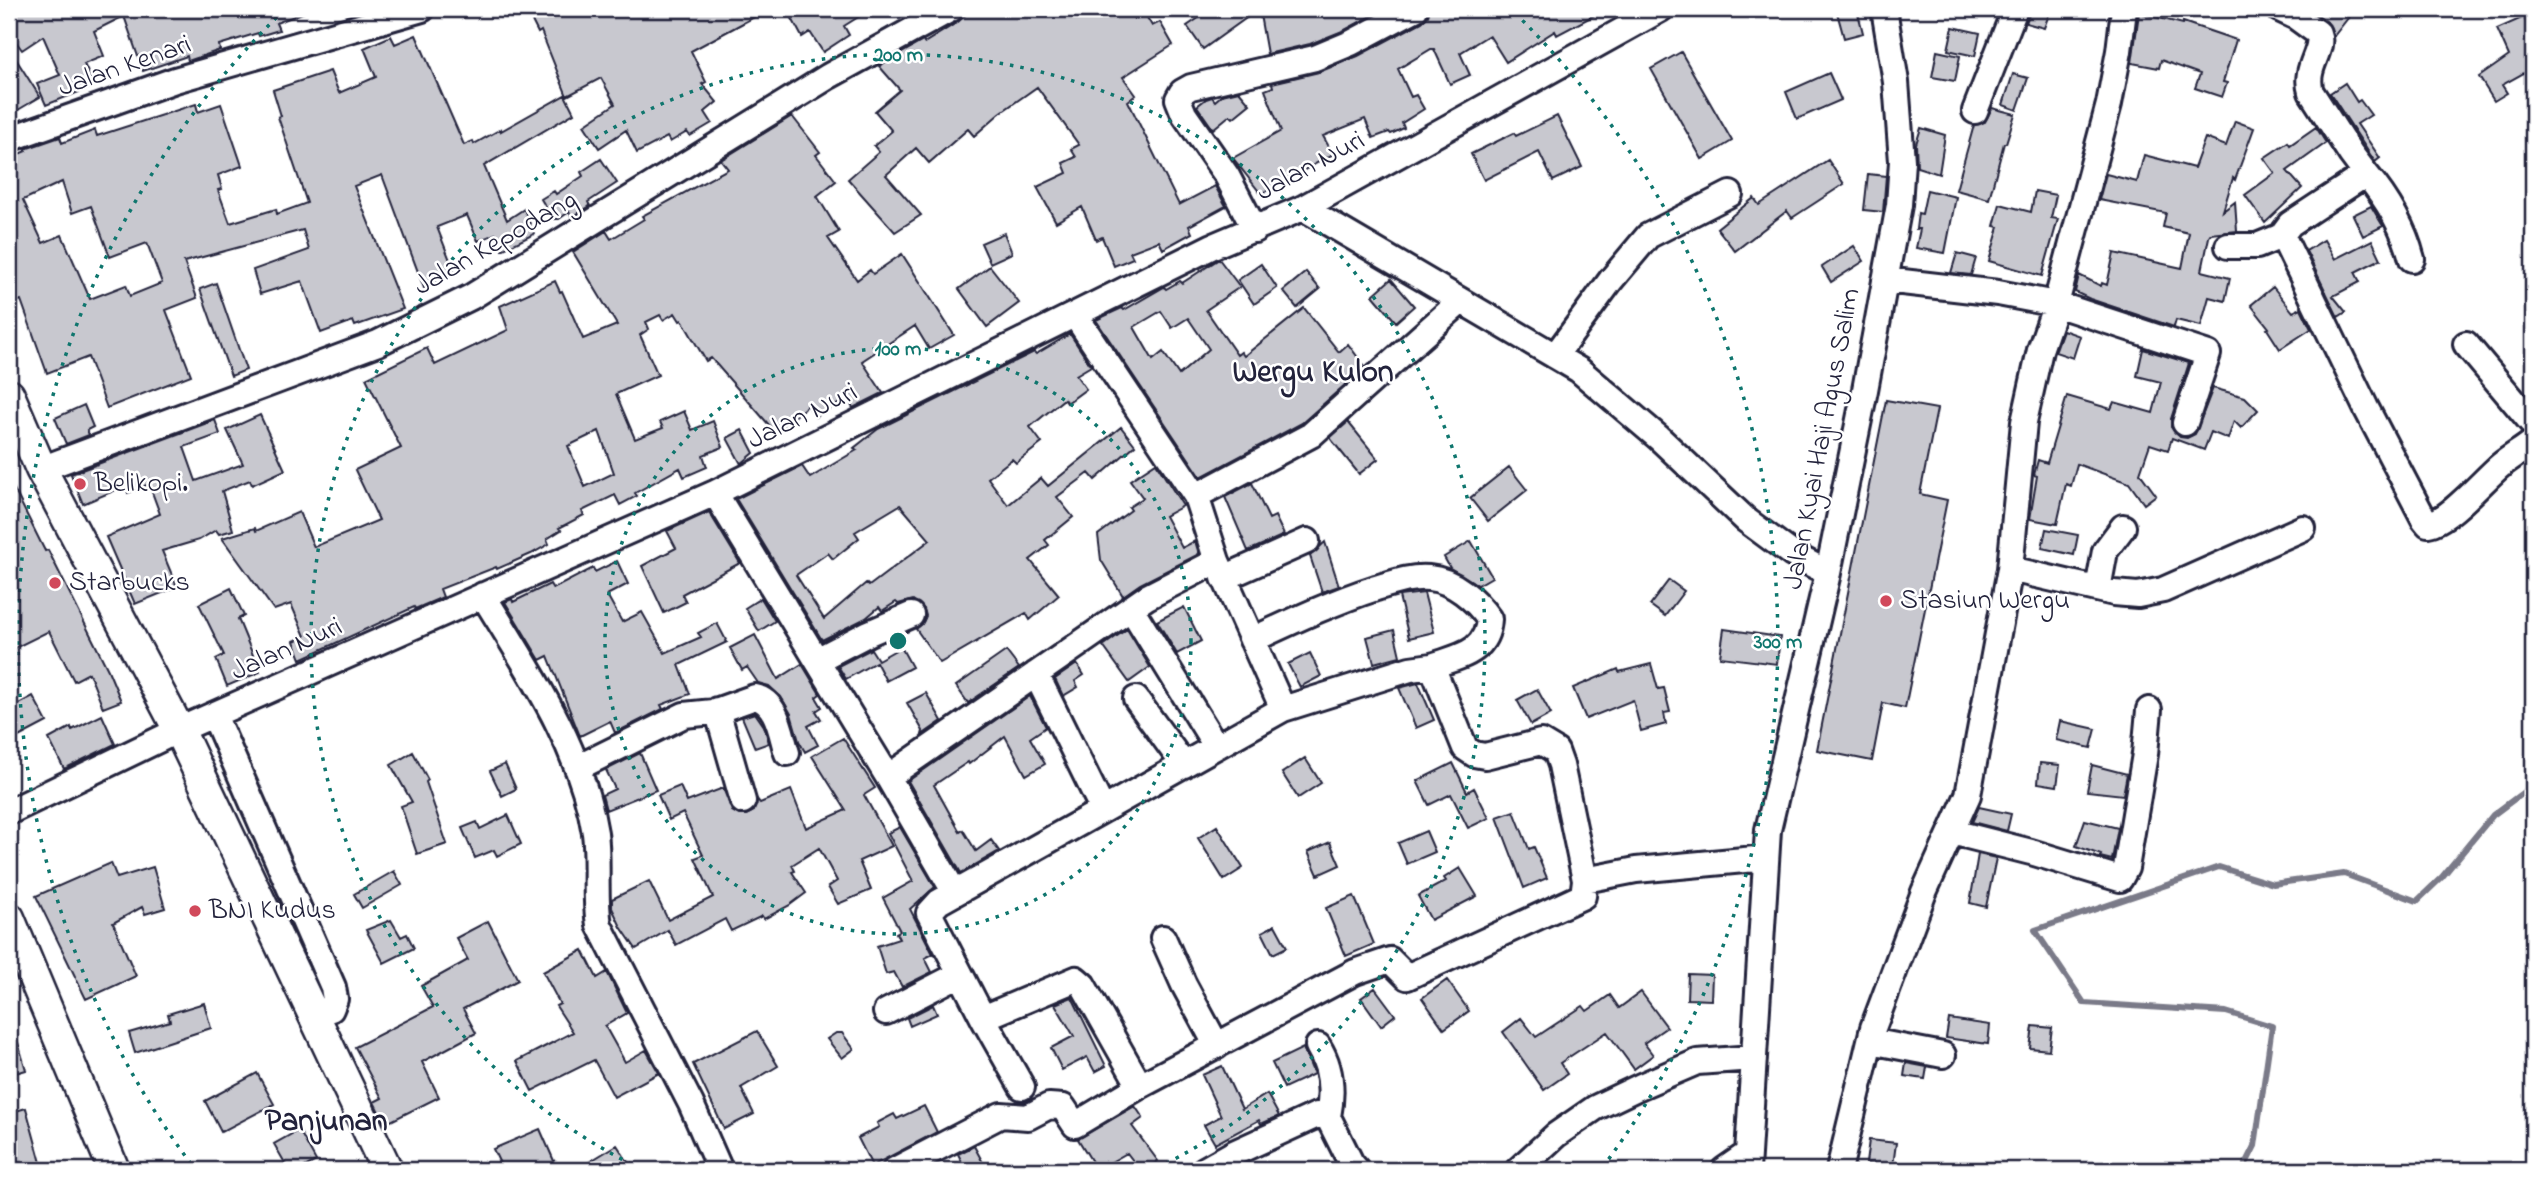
<svg xmlns="http://www.w3.org/2000/svg" width="2542" height="1179" font-family="'Indie Flower',sans-serif">
  <rect width="100%" height="100%" fill="#fff"/>
  <filter id="ink" filterUnits="userSpaceOnUse"><feTurbulence type="fractalNoise" baseFrequency=".0143" numOctaves="2"/><feDisplacementMap in="SourceGraphic" scale="14" xChannelSelector="R" yChannelSelector="G"/><feConvolveMatrix kernelMatrix="1 2 1 2 8 2 1 2 1" color-interpolation-filters="sRGB"/></filter>
  <g filter="url(#ink)">
    <g fill="none" stroke-linecap="round" stroke-linejoin="round">
      <!-- stream -->
      <path stroke="#7a7a88" stroke-width="6" d="M2243,1170L2255,1146L2272,1026L2226,1012L2084,1003L2035,930L2219,867L2273,884L2344,874L2417,901L2442,877L2493,815L2533,785"/>
    </g>
    <!-- building -->
    <path fill="#c8c8cf" stroke="#22223b" stroke-width="2" fill-rule="evenodd" d="M9,9H310V10L276,23L279,30L259,36L258,33L219,45L220,50L188,61L187,56L143,71L124,16L94,31L104,56L84,64L94,86L46,105L37,84L60,75L43,36L22,50L9,32Z
      M526,9H769L691,51L706,82L702,84L717,102L705,112L712,123L690,136L687,132L670,142L667,137L637,153L626,130L599,148L584,125L615,104L601,78L567,96L541,31L538,33Z
      M787,9H871L844,26L849,35L823,52L810,32L802,37Z
      M972,9H1129L1135,19L1145,14L1152,26L1160,22L1173,45L1123,77L1136,95L1128,101L1179,205L1215,186L1226,206L1189,226L1192,233L1163,249L1159,241L1130,252L1133,258L1114,266L1102,237L1096,240L1082,207L1056,222L1037,187L1067,173L1063,163L1076,157L1071,149L1079,145L1037,87L1000,113L974,136L968,129L929,163L916,148L886,175L921,215L895,232L848,179L879,152L874,146L892,131L875,111L900,90L879,66L923,41L924,43L958,22Z
      M1212,9H1384L1345,30L1310,44L1267,54L1259,9L1203,49L1187,26Z
      M1430,9H1606L1557,35L1555,31L1506,62L1489,35L1460,53L1470,75L1450,84L1434,49H1431L1398,69L1411,97L1416,95L1424,109L1402,123L1404,128L1391,134L1389,132L1373,138L1365,119L1323,136L1333,154L1261,194L1233,158L1281,131L1265,90L1273,87L1272,83L1319,72L1358,56L1422,22L1428,16Z
      M1836,9H1857L1863,33L1844,38Z
      M2031,9H2051L2044,28L2026,23Z
      M2323,9H2355L2334,36L2327,22L2318,15Z
      M2139,13L2183,24V22L2236,40L2223,82L2227,83L2222,97L2195,88L2200,74L2161,60L2159,68L2132,63Z
      M2524,17L2533,39V68L2502,85L2507,93L2494,101L2479,77L2509,56L2497,29Z
      M1953,27L1980,33L1975,56L1948,50Z
      M416,35L464,145L473,141L474,144L501,129V131L565,95L574,113L484,166L507,220L524,209L534,234L502,250L495,234L478,241L467,215L437,227L455,273L424,288L382,175L354,186L403,309L355,326L353,321L321,333L302,281L260,294L253,270L309,250L303,230L184,262L197,298L166,310L191,375L107,408L88,357L47,373L21,300L9,305V158L26,151L25,149L60,137L62,143L95,130L97,136L196,104L198,112L221,104L242,166L218,175L222,189L218,190L230,223L276,209L277,214L307,203L278,117L281,116L273,90L330,71L339,93L376,77L364,48L391,36L395,44ZM62,182L72,213L91,206L110,257L147,243L162,283L130,296L126,285L90,299L62,235L43,243L23,200Z
      M9,48L40,97L18,110L9,95Z
      M1937,51L1960,56L1955,81L1932,77Z
      M1681,52L1732,141L1702,159L1651,69Z
      M1829,73L1841,100L1797,119L1786,92Z
      M2013,74L2028,78L2017,110L2003,105Z
      M2345,83L2357,102L2360,100L2371,115L2357,124L2380,158L2375,162L2330,93Z
      M1239,91L1250,104L1233,118L1230,115L1213,129L1197,106L1206,99L1212,97L1215,101L1222,95Z
      M1992,108L2015,114L2006,143H2004L1989,199L1956,190L1974,125L1985,122Z
      M792,116L820,152L816,155L836,181L817,196L839,232L828,238L857,280L870,270L873,274L902,254L954,335L929,349L915,326L862,361L883,393L853,408L847,399L815,417L808,405L776,433L711,358L706,361L682,320L680,321L675,313L663,320L660,315L646,322L649,329L640,335L658,375L616,394L635,439L663,428L660,422L684,411L692,430L713,421L723,447L703,455L707,467L684,477L680,468L635,493L637,496L620,505L615,495L582,511L584,515L559,528L561,530L547,539L549,544L531,554L497,569L496,567L440,589L443,597L415,609L414,607L301,659L294,641L305,636L291,604L274,610L222,538L255,528L256,531L299,512L314,547L379,520L355,470L401,448L366,378L427,348L435,365L508,330L500,306L555,281L560,292L562,291L583,339L617,325L573,252L606,231L611,239L644,219L642,216L728,169L721,160ZM599,431L614,473L585,487L568,446Z
      M1557,116L1582,167L1553,181L1539,152L1484,180L1471,154L1514,133L1516,136Z
      M2235,121L2254,128L2235,180L2233,178L2223,211L2235,202L2237,231L2211,234L2209,237L2202,271L2230,278L2225,301L2209,297L2201,326L2176,320L2174,327L2090,299L2075,292L2079,275L2101,286L2102,283L2107,285L2114,253L2182,268L2189,233L2163,227L2166,213L2099,200L2106,174L2137,182L2144,155L2194,168L2205,138L2226,146Z
      M2316,127L2326,143L2287,171L2302,188L2265,223L2245,195L2275,173L2264,158L2288,142L2290,145Z
      M1921,128L1945,135L1939,174L1917,167L1916,144Z
      M601,159L617,183L588,202L590,206L572,217L569,212L559,219H553L541,199L554,191L556,194L583,176L581,172Z
      M1828,160L1844,184L1792,218L1787,211L1735,251L1717,228L1754,198L1759,205Z
      M1868,174L1886,176L1883,212L1864,210Z
      M1927,190L1956,197L1945,253L1916,248L1920,229H1916L1918,213L1922,214Z
      M2035,191L2056,195L2051,218L2058,219L2042,276L1989,261L1999,227L1994,226L2000,204L2031,212Z
      M2371,206L2383,226L2363,236L2353,215Z
      M1004,233L1012,253L990,263L981,243Z
      M2324,240L2335,259L2372,240L2381,259L2355,272L2360,282L2333,296L2346,312L2338,317L2306,251Z
      M1854,246L1864,261L1831,282L1822,267Z
      M1957,253L1976,258L1971,275L1951,273Z
      M1219,259L1240,287L1206,310L1237,355L1241,352L1244,356L1304,308L1339,352L1348,344L1365,367L1302,423L1201,477L1096,320L1122,308L1124,310L1164,287L1166,289L1180,281L1182,283ZM1161,311L1172,328L1188,318L1209,349L1179,375L1163,352L1153,360L1134,327Z
      M1261,264L1277,288L1254,304L1238,280Z
      M990,266L1019,303L987,327L959,289Z
      M1306,272L1320,289L1297,308L1283,291Z
      M1391,279L1414,306L1396,322L1373,295Z
      M216,283L246,370L231,376L200,289Z
      M2273,287L2293,312L2301,308L2311,329L2280,349L2267,329L2269,328L2251,305Z
      M2063,330L2080,336L2073,358L2055,352Z
      M1070,334L1091,366L1076,375L1086,389L1067,403L1064,399L1030,427L1042,443L1016,463L1012,459L988,478L1008,505L1041,478L1048,486L1121,427L1135,445L1095,480L1089,473L1057,497L1073,517L1045,540L1049,545L1030,560L1059,595L1030,620L1026,613L940,663L916,629L922,624L926,616L924,609L913,600L898,604L896,602L882,611L879,607L866,618L822,640L736,499L802,466L810,478L857,450L854,448L878,429L1034,352L1036,354ZM900,505L930,540L869,586L866,583L824,619L796,575L828,553L833,559L859,538L855,532Z
      M2143,349L2189,363L2171,419V427L2180,437L2187,438L2195,434L2213,388L2245,397L2258,410L2241,428L2234,421L2228,439L2211,432L2204,450L2172,438L2168,450L2150,444L2140,473L2156,495L2144,504L2129,483L2077,464L2071,486L2066,484L2057,524L2030,519L2037,476L2034,475L2038,460L2047,463L2067,396L2111,409L2114,402L2153,413L2161,382L2137,376Z
      M1886,400L1937,409L1920,494L1947,500L1905,708L1883,703L1872,761L1817,750Z
      M84,405L93,427L87,430L89,435L66,444L55,418Z
      M260,415L285,470L252,485L250,480L222,491L233,530L219,534L216,530L199,540L162,551L177,587L135,604L106,537L160,514L149,484L128,493L125,486L83,504L71,474L215,420L220,434L184,447L196,481L243,464L227,430Z
      M1348,422L1378,459L1359,474L1330,438Z
      M742,430L754,453L741,464L727,438Z
      M1156,463L1183,506L1165,516L1182,548L1195,541L1199,554L1140,584L1123,596L1101,560L1098,535L1131,510L1129,507L1143,498L1130,480Z
      M1509,467L1527,490L1488,521L1470,498Z
      M9,479L45,551L48,550L108,670L121,701L103,708L89,673L74,681L49,631L9,651Z
      M1252,483L1269,519L1275,516L1284,535L1248,551L1225,497Z
      M709,512L740,563L682,594L686,602L664,613L642,566L676,548L667,531Z
      M2046,529L2078,535L2074,555L2042,548Z
      M1471,541L1492,577L1478,585L1450,568L1444,557Z
      M1325,542L1339,586L1322,592L1310,556Z
      M617,561L628,584L607,595L622,622L642,612L665,653L701,637L698,633L717,623L727,642L679,665L690,694L661,705L663,709L615,733L610,721L580,736L548,656L540,660L505,602L512,599L513,602L550,584L553,589L593,568L595,572Z
      M1669,580L1684,591L1665,616L1650,605Z
      M231,588L244,616L238,619L260,672L227,686L216,659L224,655L199,604Z
      M1424,593L1434,632L1409,638L1399,596Z
      M761,598L775,621L759,631L745,608Z
      M1184,607L1201,641L1177,654L1157,621Z
      M1127,629L1150,667L1129,682L1103,646Z
      M1724,629L1780,637L1777,664L1720,657Z
      M1394,630L1400,656L1374,663L1367,637Z
      M755,635L778,679L802,664L820,694L816,697L822,707L816,711L821,719L808,726L818,745L805,752L799,741L791,714L781,697L769,686L758,683L747,667L742,670L730,648Z
      M901,647L912,667L886,681L876,662L846,679L838,666L871,649L878,660Z
      M1006,651L1019,668L968,703L956,686Z
      M1310,653L1321,676L1300,687L1288,664Z
      M1077,664L1084,675L1075,681L1078,687L1063,696L1055,679Z
      M1651,664L1658,689L1664,688L1670,712L1664,713L1666,724L1641,731L1633,700L1586,719L1573,688L1618,669L1619,672Z
      M1418,683L1434,720L1416,728L1399,688Z
      M1537,689L1551,714L1531,725L1517,700Z
      M926,693L942,721L922,735L923,731L907,703Z
      M33,696L47,722L9,742V709Z
      M1030,696L1046,727L1030,738L1045,764L1026,775L1005,736L969,764L968,762L934,785L960,832L963,830L976,851L991,840L999,851L961,873L908,781Z
      M755,713L764,726L769,743L755,748L742,717Z
      M102,715L115,744L64,769L49,739L71,727L72,730Z
      M2060,721L2096,729L2091,748L2056,740Z
      M843,738L875,788L864,795L892,846L859,861L871,890L838,904L828,887L837,881L819,848L792,865L795,871L792,872L806,893L790,905L764,919L762,916L731,931L725,919L676,945L668,930L636,949L621,927L612,908V899L649,881L668,920L713,897L695,858L703,855L683,813L669,820L658,795L680,786L687,802L723,788L732,811L739,815H746L754,811L757,799L760,803L791,790L806,828L846,810L812,756Z
      M413,752L428,780L426,782L447,844L417,854L401,806L412,802L391,765Z
      M640,753L656,790L606,810L602,795L615,789L606,770Z
      M1305,758L1321,783L1298,798L1282,773Z
      M1453,763L1467,792L1474,788L1489,818L1468,828L1451,794L1429,805L1417,781Z
      M2040,763L2060,765L2057,786L2038,783Z
      M505,764L516,789L502,796L490,771Z
      M2092,765L2127,774L2123,795L2087,791Z
      M1979,807L2011,814L2007,831L1972,822Z
      M1514,811L1529,849L1534,847L1547,878L1524,888L1497,817Z
      M508,815L521,844L497,856L494,850L475,858L462,828L477,822L480,829Z
      M2085,820L2118,828L2112,860L2100,857L2101,855L2076,846Z
      M1217,826L1243,868L1224,880L1198,838Z
      M900,827L935,887L910,909L933,954L925,958L932,972L902,987L894,972L886,974L877,946L899,939L896,933L900,931L883,898L913,881L888,833Z
      M1426,831L1435,852L1407,864L1398,843Z
      M1330,842L1340,865L1318,875L1308,852Z
      M1978,854L1996,858L1986,907L1970,903Z
      M111,863L117,878L153,867L165,908L145,914L142,907L113,923L136,976L86,999L36,896Z
      M1460,868L1477,896L1431,920L1418,896L1446,881L1444,878Z
      M394,871L402,885L362,908L354,894Z
      M1354,896L1374,944L1346,956L1326,908Z
      M391,920L401,937L407,934L414,948L384,963L366,930Z
      M488,921L518,980L463,1009L476,1033L422,1062L439,1097L385,1124L374,1102L382,1098L355,1047L433,1007L421,986L468,960L456,938Z
      M1275,925L1287,947L1273,954L1262,932Z
      M583,950L597,978L607,972L627,1013L605,1026L625,1062L646,1050L659,1073L614,1097L594,1060L532,1091L517,1061L573,1032L556,1006L560,1004L543,972Z
      M1688,974L1712,975L1711,1000L1687,999Z
      M1447,980L1469,1011L1444,1029L1422,998Z
      M1375,988L1395,1015L1381,1026L1361,998Z
      M1641,992L1667,1027L1644,1043L1653,1055L1634,1069L1607,1032L1560,1063L1567,1074L1544,1090L1503,1032L1521,1018L1536,1037L1583,1006L1587,1011L1610,995L1619,1008Z
      M1072,997L1106,1066L1095,1072L1087,1057L1062,1070L1051,1048L1074,1036L1055,1004Z
      M204,1003L211,1028L135,1053L129,1033L170,1021L168,1014Z
      M933,1005L937,1014L910,1026L907,1018Z
      M1949,1019L1990,1025L1988,1044L1946,1038Z
      M9,1025H13L26,1070L9,1075Z
      M2033,1026L2052,1028L2049,1050L2030,1048Z
      M757,1031L778,1066L741,1088L754,1114L724,1129L693,1064Z
      M836,1033H842L854,1049L842,1058L827,1039Z
      M1303,1048L1314,1074L1284,1088L1272,1063Z
      M1906,1063L1927,1067L1925,1079L1904,1076Z
      M1222,1066L1242,1109L1267,1094L1279,1116L1261,1124L1259,1120L1215,1144L1204,1125L1221,1116L1202,1075Z
      M257,1073L274,1104L221,1132L205,1101Z
      M924,1106L937,1132L872,1166L858,1138L879,1127L877,1123L894,1114L897,1119Z
      M1135,1106L1143,1118L1132,1126L1158,1161L1146,1170H1140L1127,1153L1097,1170L1078,1139Z
      M26,1108L43,1170H9V1113Z
      M540,1129L558,1170H503L493,1149Z
      M299,1130L316,1161L299,1170H289L274,1144Z
      M1869,1140L1896,1143L1893,1166L1866,1163Z
      M617,1145L633,1170H576Z
      M974,1146L987,1170H966L958,1154Z"/>
    <g fill="none" stroke-linecap="round" stroke-linejoin="round">
      <defs>
        <path id="minor" d="M2279,9L2296,17L2318,33C2325,51 2303,67 2311,92L2351,154L2366,174L2290,224L2284,232V239L2366,408L2424,519L2428,524C2449,521 2483,480 2501,465C2511,457 2523,450 2533,442
          M1975,111L2015,9
          M9,139L175,80L422,9
          M2366,174C2387,199 2404,228 2412,259
          M1303,208L1579,370L1659,438L1746,520L1792,554L1828,573
          M1255,230L1227,176L1184,114L1178,99L1182,92L1191,87L1315,58L1351,43L1415,9
          M2228,246H2257L2284,235
          M1885,280L1998,293L2056,304L2208,354L2185,423
          M1075,315L1196,496L1217,561L1283,709
          M2466,344L2533,424
          M1555,356L1611,280L1648,236L1730,194
          M41,469L378,343L471,297L829,76L951,9
          M715,493L888,777L1147,597L1217,561
          M1196,496L1311,435L1461,301
          M2010,569L2114,593L2138,595L2163,590L2303,528
          M1224,578L1307,541
          M2098,589L2105,551L2123,527
          M483,595C528,669 581,746 595,833C599,864 594,895 599,925L691,1104L720,1170
          M1131,608L1216,746
          M1252,640C1293,621 1333,602 1376,588C1393,583 1411,576 1429,578C1453,580 1476,600 1489,619C1487,653 1460,656 1432,666
          M817,660L869,633L911,615
          M1036,674L1103,810
          M1136,699L1184,765
          M717,710L743,801
          M214,715L333,987L335,999L331,1009L314,1014
          M577,768L684,715L713,712L755,697C778,702 781,735 787,753
          M888,777L955,893
          M9,812L179,730L715,493L1213,246L1303,208L1661,9
          M1952,832L2031,852L2120,879L2126,868L2145,754L2149,710
          M1163,938L1184,985L1217,1046
          M886,1012L960,974
          M983,1018L1076,979L1083,985L1140,1086
          M1870,1041L1943,1055
          M1318,1046C1332,1068 1333,1092 1328,1117
          M1022,1087L983,1018L929,913L939,902L1283,709L1410,669L1432,666L1465,748L1474,754L1485,756L1541,742L1556,751L1561,765L1585,880
          M895,1170L1001,1115L1028,1117L1049,1106L1063,1107L1075,1125L1140,1086L1355,972L1390,960L1407,977L1583,896L1585,880L1636,870L1766,858
          M1204,1170L1234,1153L1317,1115L1328,1117L1351,1163L1357,1170
          M1518,1170L1556,1135L1595,1108L1641,1086L1697,1062L1753,1058
          M1724,1170L1747,1154
          M1747,1170L1768,830L1828,573L1865,390L1899,205L1902,161L1896,82L1884,9
          M1839,1170L1873,1028L1924,892L1968,795L2010,569L2024,422L2040,350L2056,304L2109,104L2119,51L2124,9"/>
        <path id="major" d="M9,395L41,469L179,730L387,1170
          M9,918L114,1170"/>
      </defs>
      <!-- minor casing -->
      <use href="#minor" stroke="#22223b" stroke-width="30"/>
      <!-- major casing -->
      <use href="#major" stroke="#22223b" stroke-width="35"/>
      <!-- minor -->
      <use href="#minor" stroke="#fff" stroke-width="24"/>
      <!-- major -->
      <use href="#major" stroke="#fff" stroke-width="30"/>
    </g>
  </g>
  <!-- distance rings -->
  <g fill="none" stroke="#0f766e" stroke-width="3.5" stroke-dasharray="3.5 7">
    <circle cx="898" cy="641" r="293"/>
    <path d="M641 1169A587 587 0 1 1 1155 1169"/>
    <path d="M191 1164A880 880 0 0 1 281 13M1515 13A880 880 0 0 1 1605 1164"/>
  </g>
  <!-- markers -->
  <g fill="#d1495b" stroke="#fff" stroke-width="2.5">
    <circle cx="80" cy="484" r="7"/>
    <circle cx="55" cy="583" r="7"/>
    <circle cx="1886" cy="601" r="7"/>
    <circle cx="195" cy="911" r="7"/>
  </g>
  <g text-anchor="middle" dominant-baseline="central" stroke-width="5" stroke-linejoin="round" paint-order="stroke">
    <!-- street labels -->
    <g font-size="28" fill="#22223b" stroke="#fff">
      <text transform="translate(125 67) rotate(-19)">Jalan Kenari</text>
      <text transform="translate(1311 167) rotate(-28)">Jalan Nuri</text>
      <text transform="translate(496 244) rotate(-30)">Jalan Kepodang</text>
      <text transform="translate(803 417) rotate(-26)">Jalan Nuri</text>
      <text transform="translate(1823 439) rotate(-79)">Jalan Kyai Haji Agus Salim</text>
      <text transform="translate(287 650) rotate(-24)">Jalan Nuri</text>
    </g>
    <!-- poi labels -->
    <g font-size="28" fill="#22223b" stroke="#fff" text-anchor="start">
      <text x="94" y="484">Belikopi.</text>
      <text x="69" y="583">Starbucks</text>
      <text x="1900" y="601">Stasiun Wergu</text>
      <text x="209" y="911">BNI Kudus</text>
    </g>
    <!-- quarter labels -->
    <g font-size="32" font-weight="bold" fill="#22223b" stroke="#fff">
      <text x="1313" y="373">Wergu Kulon</text>
      <text x="326" y="1122">Panjunan</text>
    </g>
  </g>
  <circle cx="898" cy="641" r="10" fill="#0f766e" stroke="#fff" stroke-width="3.5"/>
  <g font-size="21" text-anchor="middle" font-weight="bold" fill="#0f766e" stroke="#fff" stroke-width="5" stroke-linejoin="round" paint-order="stroke">
    <text x="898" y="61">200 m</text>
    <text x="898" y="355">100 m</text>
    <text x="1778" y="648">300 m</text>
  </g>
  <!-- margin -->
  <rect width="2542" height="1179" fill="none" stroke="#fff" stroke-width="35"/>
  <rect x="18" y="18" width="2507" height="1144" fill="none" stroke="#22223b" stroke-width="2.5" filter="url(#ink)"/>
</svg>
